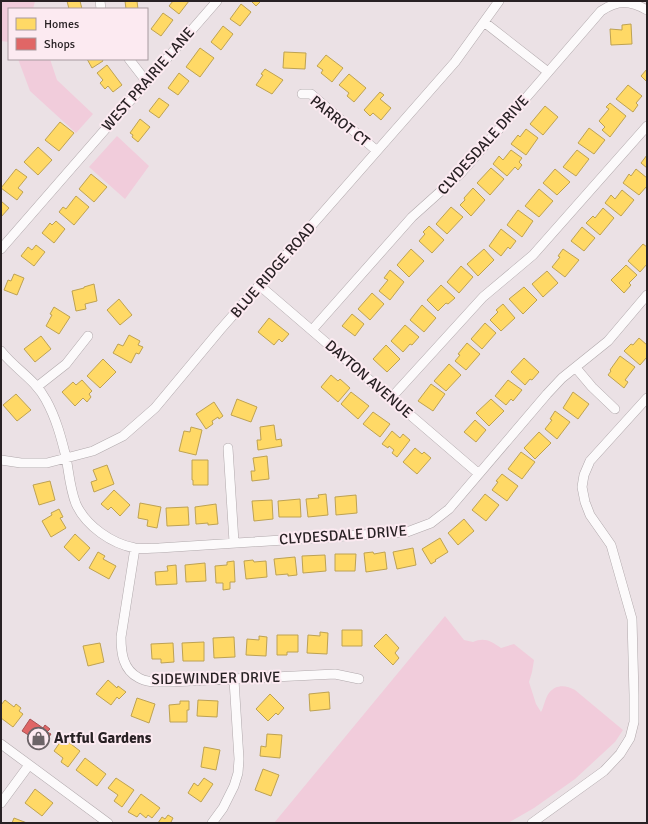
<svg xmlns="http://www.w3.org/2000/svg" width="648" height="824" font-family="Signika,sans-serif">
  <rect width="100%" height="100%" fill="#ebe1e5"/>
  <!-- green -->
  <path fill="#f1ccdb" d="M1,1H35L33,9H9V42L1,41Z
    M18,59H50L57,80L93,114L76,133L30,91Z
    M117,136L149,166L125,199L89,167Z
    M445,616L464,640L473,642C484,637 491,641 501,648L514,644L534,660L532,672L529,682L536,704L541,712C544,707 545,698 549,693C556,684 566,685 575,690L623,730L615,742L575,779L534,808L508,823H274Z"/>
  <!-- homes -->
  <path fill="#ffd966" stroke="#bea252" d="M67,1H80L82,9H69Z
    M125,1H137L138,9H126Z
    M173,1H189L179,14L169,6Z
    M251,1H261L256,6Z
    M241,4L251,12L240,26L230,19Z
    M163,13L173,20L161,36L151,29Z
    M631,24L632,44L611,45L610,29L622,30V25Z
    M223,26L233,34L221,50L211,42Z
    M200,48L214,58L200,77L186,67Z
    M284,52L306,53L305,69L283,68Z
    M326,55L343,68L332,82L321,73L323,70L317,66Z
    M87,59H102L103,61L92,68Z
    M107,65L122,85L113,92L108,86L105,89L100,83L103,80L97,73Z
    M265,69L283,80L272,94L256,85L263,75L261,74Z
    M647,69V82L641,76Z
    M179,73L189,81L178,95L168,88Z
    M349,74L366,88L354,102L347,96L349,93L339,85Z
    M628,85L642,96L636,103L638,105L633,112L616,99Z
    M380,92L384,95L380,99L391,108L381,120L373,113L370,116L364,110Z
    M159,98L169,105L159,118L149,111Z
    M610,103L626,116L610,137L602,130L605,127L599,121L609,109L606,107Z
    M545,106L558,117L543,135L530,124Z
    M140,119L150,127L138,142L132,137L133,135L130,133Z
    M60,122L74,133L59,151L45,140Z
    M589,128L605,140L594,154L578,143Z
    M526,129L538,138L526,155L511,144L518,135L520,137Z
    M38,147L52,160L38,175L24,162Z
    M511,150L522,158L519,162L522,165L518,170L515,167L507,176L493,164L499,156L503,160Z
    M577,150L589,159L576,176L563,167Z
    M647,155V168L641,163Z
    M491,168L504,179L490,195L477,183Z
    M16,169L27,177L18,188L23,192L17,200L1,188Z
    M555,169L570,182L557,195L543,183Z
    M636,169L647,178V186L639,195L623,183L629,174L631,176Z
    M91,174L107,187L94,202L79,189Z
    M473,188L485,200L471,216L460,205L465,200L464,198Z
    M539,189L553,201L539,217L525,206Z
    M622,190L634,200L621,216L605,203L611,195L615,199Z
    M76,196L89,207L74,225L59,212L63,207L66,209Z
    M1,201L9,208L1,217Z
    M451,207L463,217L447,234L436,224Z
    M603,208L614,218L600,235L586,223L593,216L595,218Z
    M518,210L533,221L522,237L507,225Z
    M56,221L65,229L54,243L42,233L50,223L52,225Z
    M429,226L444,240L432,253L419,241L425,234L423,232Z
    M582,227L595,238L584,251L571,241Z
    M501,229L516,241L510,249L508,247L501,256L489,246Z
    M643,244L647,247V264L640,272L628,261Z
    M36,245L45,252L34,266L21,256L28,247L32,250Z
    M411,249L424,261L409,277L397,265Z
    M484,249L494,260L478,276L467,264Z
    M563,249L579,260L565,277L552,267L560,257L558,256Z
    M626,265L637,275L629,283L631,285L624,293L611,280Z
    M461,266L473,277L459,293L447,282Z
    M390,270L404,282L390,300L379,291L388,280L384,278Z
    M547,271L558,283L543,297L532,284Z
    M14,274L24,278L17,295L4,290L8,280L11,281Z
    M94,284L97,301L85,304L86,309L76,311L72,291L84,288V287Z
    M441,285L455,298L448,304L446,303L438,311L427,300Z
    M524,287L537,300L523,314L509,299Z
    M372,293L384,304L370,320L358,309Z
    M119,299L132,315L120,325L107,310Z
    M503,304L515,318L501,331L490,320L498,312L496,310Z
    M422,305L436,318L424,332L410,320Z
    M54,307L70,317L59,334L46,326L52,315L50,314Z
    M352,314L364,324L355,336L342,326Z
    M269,318L289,334L282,342L279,339L274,345L258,332Z
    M485,323L496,333L482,349L471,339Z
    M405,325L419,337L412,345L410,344L403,352L391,341Z
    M129,335L140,341L138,345L143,347L139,354L136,353L131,363L113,353L118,344L123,346Z
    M41,336L51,349L35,362L24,349Z
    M639,338L647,345V357L640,365L624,351L631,344L633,345Z
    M467,343L480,354L466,370L455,361L460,355L458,354Z
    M386,345L400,359L387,372L373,359Z
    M620,356L635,367L625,380L628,382L624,388L608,375L611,371L610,370Z
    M524,358L539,372L532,380L530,379L525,385L511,372Z
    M103,359L116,372L100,388L87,376Z
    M449,364L461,375L446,391L434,381Z
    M331,375L338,381L340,379L350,388L338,402L321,387Z
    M82,380L92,391L89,394L91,397L87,402L83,398L75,406L62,392L73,382L76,385Z
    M508,380L522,390L513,401L511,399L506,405L495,396Z
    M431,384L445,394L433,411L418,401Z
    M351,392L369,406L358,419L341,404Z
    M573,392L589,404L578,419L563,408Z
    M16,394L31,410L17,421L3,405Z
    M237,399L257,407L251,422L231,415Z
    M491,399L504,411L489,426L476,413Z
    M214,402L223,416L219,419L218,417L212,421L213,424L206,429L196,414Z
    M555,411L570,422L557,439L545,429L552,420L550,419Z
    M373,412L390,424L380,437L363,424Z
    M475,420L486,430L476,442L464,432Z
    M274,425L276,440L281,439L282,446L258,450L257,440H261L260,427Z
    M191,427L202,430L196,455L179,451L184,431L190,432Z
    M392,431L400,438L403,434L410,440L397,457L392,453L394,450L389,446L388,448L382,444Z
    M539,432L551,443L535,459L524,448Z
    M415,448L422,454L424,452L431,458L417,474L403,462Z
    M521,452L535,462L522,479L508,469Z
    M267,456L269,479L252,481L251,471H255L253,458Z
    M192,460H208V485H193V480H192Z
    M107,465L114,484L94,492L91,482L97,480L93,470Z
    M502,474L518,486L507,501L492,490L498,482L496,481Z
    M50,481L55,500L39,505L33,485Z
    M114,490L130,505L120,516L111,507L108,510L101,504Z
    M326,494L328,515L308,517L306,499L319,498L318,495Z
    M485,494L499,505L486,521L472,510Z
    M356,495L357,513L336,515L335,497Z
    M300,499L301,517H279L278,501Z
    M272,500L273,519L254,521L252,501Z
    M140,503L161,507L157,528L147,526L148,520L138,518Z
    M216,504L218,524L208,525V523L196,524L195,507Z
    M188,507L189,525L167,526L166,508Z
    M59,509L63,517L60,518L66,528L51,537L42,521L52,515L51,513Z
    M464,519L474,531L458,545L448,533Z
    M75,534L90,548L79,561L64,547Z
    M440,538L448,552L435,560L436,561L431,564L422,549Z
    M413,548L416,565L397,569L393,552Z
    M98,552L105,556L103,559L116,566L109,579L89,568Z
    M373,552L374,554L385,552L387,569L366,572L364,553Z
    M335,554H356L355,571H335Z
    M325,555L326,571L303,573L302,556Z
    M295,557L297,575L288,576V574L276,575L274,559Z
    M253,560L254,562L266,561L267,577L246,579L244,561Z
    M234,561L235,582H230V589L223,590V583H216L215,566L227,565V562Z
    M205,563L206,581L186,582L185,565Z
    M176,565L177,584L156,585L155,572L168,571L167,566Z
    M342,630H362V646H342Z
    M320,632L328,633L327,654L307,653L308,635L320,636Z
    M386,634L399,648L395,653L399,658L393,665L374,646Z
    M277,635H298V652H287V655H277Z
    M259,636L267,637L266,656L246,655L247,639L259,640Z
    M234,637L235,657L214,658L213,638Z
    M204,642V661H183L182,643Z
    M100,643L104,662L88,666L83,646Z
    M173,643L174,662L161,663V659H152L151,644Z
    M108,680L117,688L118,686L126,692L119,699L117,697L111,705L96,694Z
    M329,692L330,709L310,711L309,694Z
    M270,694L284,708L278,715L276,713L268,721L256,709Z
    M137,698L155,704L149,723L131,716Z
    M5,700L14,707L16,704L21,708L19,711L23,714L13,727L1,718V705Z
    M198,700L218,701L217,717L197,716Z
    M180,701H189V710H187V722H170L169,705L180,704Z
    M267,734L282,735L280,758L260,756L261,746L266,747Z
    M63,738L80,751L68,767L61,762L63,758L54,751Z
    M204,747L220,750L216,770L201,767Z
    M85,758L106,774L97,786L76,770Z
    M263,769L279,775L271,796L255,790Z
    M116,778L134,790L122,807L114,801L118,795L108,788Z
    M204,778L213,784L201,802L188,793L194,783L198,786Z
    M35,789L53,803L42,816L25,803Z
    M141,794L160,808L152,818L148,815L146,818L140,813L137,817L128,812Z
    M168,815L173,818L171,822L172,823H158L162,817L165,819Z
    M14,818L27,823H12Z"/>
  <!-- shops -->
  <path fill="#e06666" stroke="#a95152" d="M30,719L43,728L45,725L50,729L47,732L51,734L40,750L32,744L34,742L29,738L30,736L22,731Z"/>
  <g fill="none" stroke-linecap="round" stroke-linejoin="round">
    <defs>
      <path id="minor" d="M100,1L101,9
        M484,22L548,72
        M129,59L146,81
        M302,94H311L377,151
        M1,249L217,1
        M259,285L479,474
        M312,330L412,217L461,173L601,11C618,0 629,0 647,10
        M1,351C15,369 35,379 46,400C56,418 61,437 66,457C69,473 70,489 76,504C86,526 112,544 135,548C143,549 152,548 159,548L407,532L431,523L449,509L547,394L562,378L608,341L647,295
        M576,368L592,387L615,409
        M38,386L66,364L88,336
        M391,398L483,297L533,255L647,126
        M228,448L234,542
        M1,460L21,463H47L93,451L123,436L155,408L220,330L455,62L499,1
        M135,548L121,637C121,653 123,670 139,678C147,683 160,682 170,682L335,674L359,679
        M1,744L108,823
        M1,803L29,765
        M212,823L223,808L234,786L238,773L239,759L234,680
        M532,823L604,771L620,754L630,738L634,722V695L632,619L611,545L590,515L585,502L582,487L584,475L590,461L647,398"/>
    </defs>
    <!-- minor casing -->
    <use href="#minor" stroke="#b0a8ab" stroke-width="10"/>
    <!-- minor -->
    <use href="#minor" stroke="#fcfafb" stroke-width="9"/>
  </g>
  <!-- icons -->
  <defs>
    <symbol id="shop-ring" viewBox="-11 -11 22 22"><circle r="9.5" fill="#fceaf1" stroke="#6c6468" stroke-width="1.5"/><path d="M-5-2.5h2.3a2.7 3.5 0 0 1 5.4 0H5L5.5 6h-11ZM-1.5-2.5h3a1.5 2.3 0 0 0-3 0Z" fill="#6c6468"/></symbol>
  </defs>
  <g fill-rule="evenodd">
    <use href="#shop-ring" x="26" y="726" width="25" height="25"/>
  </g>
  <g text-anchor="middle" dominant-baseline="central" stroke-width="4" stroke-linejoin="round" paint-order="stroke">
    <!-- street labels -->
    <g font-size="15" fill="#282124" stroke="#fceaf1">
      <text transform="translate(148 79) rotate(-49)">WEST PRAIRIE LANE</text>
      <text transform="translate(340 121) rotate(39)">PARROT CT</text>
      <text transform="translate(483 145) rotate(-48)">CLYDESDALE DRIVE</text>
      <text transform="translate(273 270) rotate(-49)">BLUE RIDGE ROAD</text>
      <text transform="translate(369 379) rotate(41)">DAYTON AVENUE</text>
      <text transform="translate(343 535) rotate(-4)">CLYDESDALE DRIVE</text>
      <text transform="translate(216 678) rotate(-1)">SIDEWINDER DRIVE</text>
    </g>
    <!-- poi labels -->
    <g font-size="15" font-weight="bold" fill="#282124" stroke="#fceaf1" text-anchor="start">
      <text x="54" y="738">Artful Gardens</text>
    </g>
  </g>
  <!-- border -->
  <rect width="648" height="824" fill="none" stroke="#282124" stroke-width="4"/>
  <!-- legend -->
  <rect x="8" y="8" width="140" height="52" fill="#fceaf1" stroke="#a79a9f"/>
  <rect x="16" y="18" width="20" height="12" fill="#ffd966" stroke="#a79a9f"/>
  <text x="44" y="28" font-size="12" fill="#282124">Homes</text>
  <rect x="16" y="38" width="20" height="12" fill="#e06666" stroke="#a79a9f"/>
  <text x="44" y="48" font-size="12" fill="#282124">Shops</text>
</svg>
